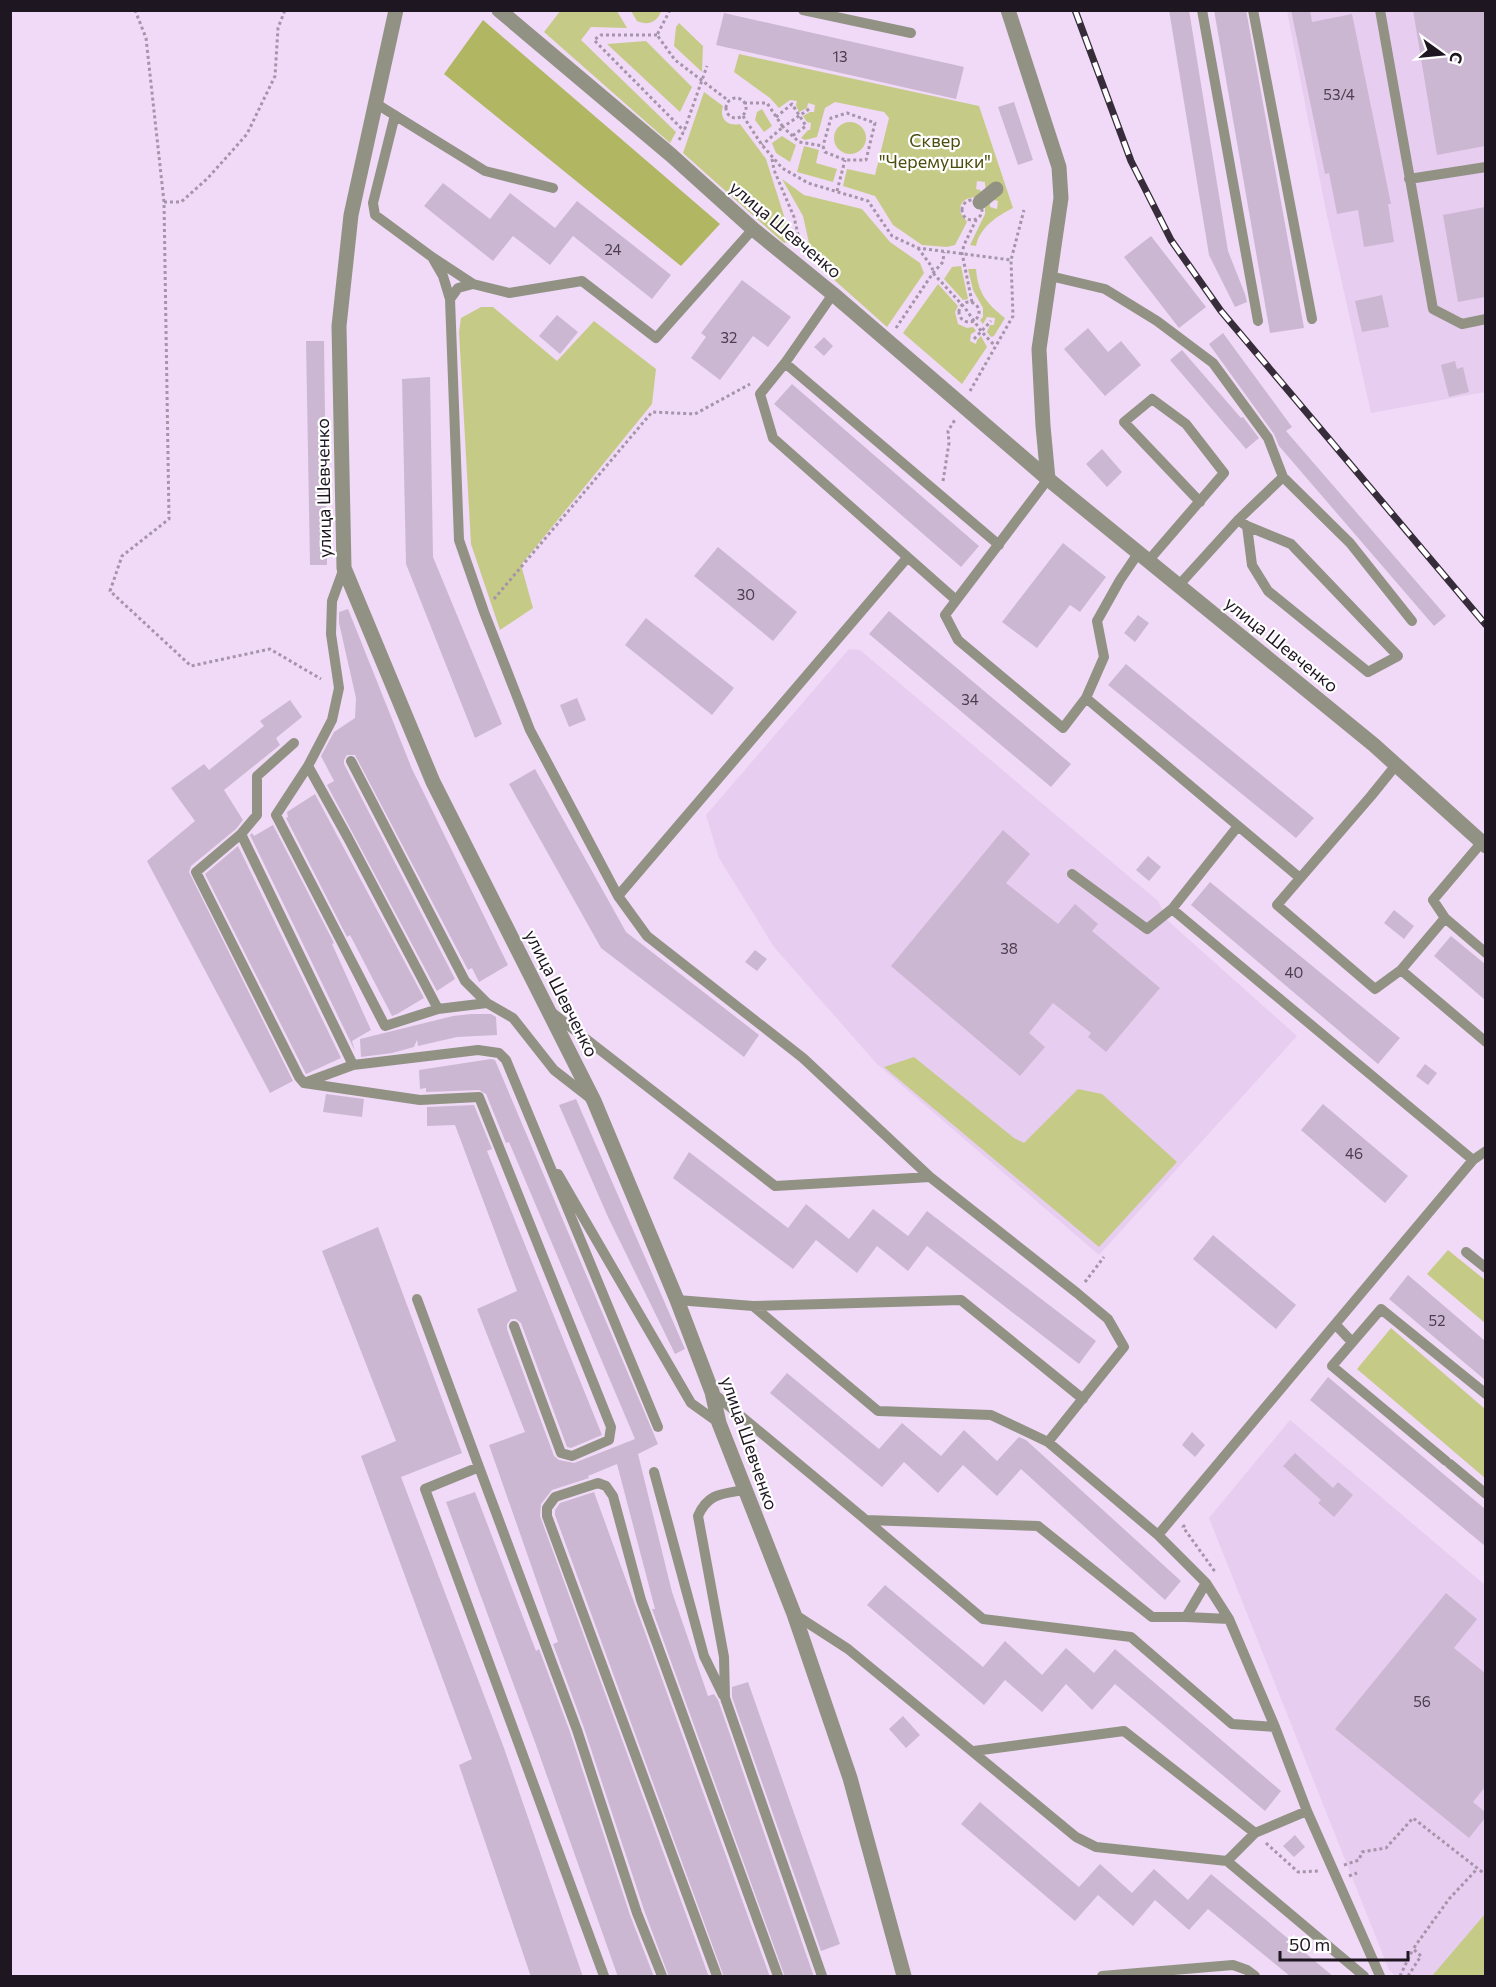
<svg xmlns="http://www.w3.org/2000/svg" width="1496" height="1987" font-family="Commissioner,sans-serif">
  <rect width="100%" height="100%" fill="#f0daf7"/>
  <!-- built -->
  <path fill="#e7cdf0" d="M1287,11H1485V392L1371,413L1326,211Z
    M849,649L860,650L1158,901L1168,921L1297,1036L1099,1255L876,1063L774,947L719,858L706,815Z
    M1290,1420L1485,1585V1976H1395L1389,1970L1209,1518Z"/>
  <!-- green -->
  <path fill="#c5cb87" d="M561,10L617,11L627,28L591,27L581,40L676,132L670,143L544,32Z
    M631,11L661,10V11C658,22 648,26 637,21Z
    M679,23L703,46L702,72L674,46L676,27Z
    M646,41L692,87L680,112L607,44Z
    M739,54L979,106L1013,208C997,216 980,227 976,246L970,245L985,214V206L990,203V207L997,209L998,201L994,200C990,195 984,189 985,182L977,181L976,189L980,190L984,196C972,198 960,196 960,212L967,222L955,245L947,247L922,245L893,225L875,196L843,186L847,169L875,175L889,118L884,112L835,102L825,108L817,137L805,140L801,138L808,130H810L811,123L807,122L803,116L810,112H814L815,105L808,103L807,108L799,112L796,105L797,101L790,100L779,108L770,98L734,72Z
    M704,92L723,106C719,118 727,127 740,124L766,159L792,241L784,243L683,153Z
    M762,109L772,126L764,132L755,120L757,112Z
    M834 138a16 16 0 1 1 32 0a16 16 0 1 1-32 0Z
    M782,136L796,145L790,162L776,153L772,143Z
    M804,146L819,150L816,163L837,169L833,182L797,172Z
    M782,179L804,195L862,209L890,242L920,263L924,273L887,327L813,261L803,216Z
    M961,266L968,299L963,300L944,279L952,267Z
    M968,269H976C978,293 986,303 1005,318L994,336L991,337L987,332L990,325H994L995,318L987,317L983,324L980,320L983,317V308L973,290Z
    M938,284L958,306L955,312L958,324L967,328L973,327L976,331L971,334L970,341L976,344L977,340L981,336L987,347L962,384L903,333Z
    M481,307H493L557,361L594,321L656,369L652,404L521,565L533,608L500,630L471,544L459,332L461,318Z
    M914,1057L1014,1138L1024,1143L1078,1089L1102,1094L1177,1162L1099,1247L884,1067Z
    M1448,1250L1485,1280V1323L1427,1274Z
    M1391,1328L1485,1409V1478L1357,1369Z
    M1485,1914V1976H1432Z"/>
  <!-- forest -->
  <path fill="#b0b662" d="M483,20L720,224L681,266L444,74Z"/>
  <!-- building -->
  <path fill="#ccb7d3" d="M1169,10H1189L1228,251L1245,294L1247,302L1235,307L1209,255Z
    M1214,10H1246L1304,328L1270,333Z
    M1291,10H1310L1312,22L1352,14L1391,204H1388L1394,242L1364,247L1358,210L1337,214L1329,173L1325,174Z
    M1413,10H1485V146L1437,155Z
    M724,13L964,67L956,99L716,45Z
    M1014,102L1033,160L1018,165L998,107Z
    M443,183L490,219L510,193L555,228L577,201L671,275L652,299L573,236L550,265L513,236L493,261L424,206Z
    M1485,207V297L1458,302L1443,215Z
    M1151,236L1206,307L1179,328L1124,257Z
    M742,280L791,317L768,347L753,336L720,380L691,358L706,337L701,333Z
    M1382,295L1389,327L1362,332L1355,301Z
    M557,315L578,332L560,354L539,336Z
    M1088,328L1108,352L1121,341L1141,365L1105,396L1064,349Z
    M1223,333L1292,427L1286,431L1446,616L1434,626L1279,446L1274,434L1209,344Z
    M824,337L833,346L824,356L814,347Z
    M306,341H324L327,565H310Z
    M1182,350L1241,418L1243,417L1259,438L1246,449L1170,360Z
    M1455,361L1457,369L1463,367L1469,392L1449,397L1441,365Z
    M430,377L433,557L502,724L475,738L406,564L402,379Z
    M792,384L979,546L961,567L774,404Z
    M1102,449L1122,472L1107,487L1086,464Z
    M1063,543L1106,577L1080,612L1070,605L1037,648L1002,622Z
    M718,547L797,612L773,641L694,576Z
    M348,609L412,769L508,965L479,982L472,968L468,970L355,755H347L344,760V764L455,979L437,991L327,785L334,781L321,756L334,732L355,718L356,698L339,623V612Z
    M889,611L1071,764L1051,787L869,634Z
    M1138,615L1149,623L1135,642L1124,633Z
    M646,618L734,688L712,715L625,645Z
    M1126,664L1314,818L1296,838L1108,685Z
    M577,698L586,720L569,727L560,705Z
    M290,700L302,717L276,738L280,745L224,790L243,820L236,829L191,866L189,872L293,1081L270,1093L147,861L195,821L171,788L204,764L209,770L264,726L260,721Z
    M535,769L626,932L759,1035L744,1057L601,948L509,784Z
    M315,794L424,998L397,1014L392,1016L350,935L347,937L286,818L288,817L287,812Z
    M273,825L334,943L332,944L371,1030L352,1041L355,1051L250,835L252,833L254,836Z
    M1003,830L1030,854L1006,883L1058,924L1075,904L1098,924L1092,931L1160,988L1106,1052L1088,1037L1091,1033L1053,1003L1029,1033L1045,1047L1020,1076L891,966Z
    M238,846L341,1058L306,1074L205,874Z
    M1148,856L1161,867L1149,881L1136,870Z
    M1210,882L1400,1038L1378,1064L1191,905Z
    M1394,910L1414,926L1404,939L1384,923Z
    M1451,936L1485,964V1000L1434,956Z
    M755,950L767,959L757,971L745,962Z
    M471,1014H491L496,1017L497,1035L457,1037L418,1046L417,1040L414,1047L392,1053L361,1057L360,1039L453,1016Z
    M491,1059L495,1060L658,1444L638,1454L672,1592L708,1696L714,1694L718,1700L814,1977H785L652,1609H655L617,1464L588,1476L589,1478L552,1490L541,1504L540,1516L709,1977H669L644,1910L584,1728L553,1644L558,1642L489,1445L525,1432L477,1309L517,1291L455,1125L427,1126V1107L474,1105L492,1149L487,1151L602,1435L571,1448L567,1447L521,1323L516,1319H511L507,1324V1329L554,1456L559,1460L574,1463L635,1439L509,1142L506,1143L486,1094L479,1090L426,1092V1088L420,1089L419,1070Z
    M1425,1064L1437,1073L1428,1085L1416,1076Z
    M326,1094L364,1099L362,1117L323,1112Z
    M576,1099L685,1349L675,1354L608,1217L559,1105Z
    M1323,1104L1408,1176L1385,1203L1301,1130Z
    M689,1152L788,1228L806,1204L849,1239L873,1209L908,1236L927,1211L1096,1341L1079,1364L927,1246L908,1271L877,1246L857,1273L816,1240L793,1269L673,1178Z
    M378,1227L462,1453L401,1477L504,1748L583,1977H531L459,1765L472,1759L361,1456L396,1441L322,1251Z
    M1213,1235L1296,1305L1276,1329L1193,1259Z
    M1408,1275L1485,1341V1380L1389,1299Z
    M787,1373L879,1449L902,1423L941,1456L964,1430L997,1461L1019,1437L1026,1440L1181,1581L1165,1600L1021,1469L997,1496L963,1465L938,1493L904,1462L882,1487L770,1393Z
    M1328,1377L1485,1509V1546L1310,1400Z
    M1192,1432L1205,1445L1195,1457L1182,1445Z
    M1295,1453L1333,1488L1338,1482L1353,1495L1334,1517L1318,1503L1321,1500L1283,1466Z
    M475,1492L536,1651L539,1649L570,1732L630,1915L654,1977H618L536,1745L446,1502Z
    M594,1492L634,1602L770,1977H724L555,1515V1510L560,1503Z
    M885,1585L983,1667L1005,1641L1042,1675L1066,1648L1094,1673L1115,1649L1281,1791L1265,1811L1115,1684L1092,1710L1066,1684L1042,1712L1005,1680L984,1705L867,1605Z
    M1446,1593L1477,1619L1454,1648L1485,1673V1787L1473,1802L1485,1812V1818L1469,1838L1335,1729Z
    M748,1682L840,1944L821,1951L732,1697V1687Z
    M903,1716L920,1735L906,1748L889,1729Z
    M980,1802L1079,1887L1100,1864L1132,1893L1154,1869L1188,1900L1211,1874L1334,1977H1291L1208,1909L1189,1930L1155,1900L1133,1926L1098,1895L1075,1921L961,1824Z
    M1295,1835L1305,1847L1294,1857L1283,1846Z"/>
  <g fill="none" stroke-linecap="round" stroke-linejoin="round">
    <!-- path -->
    <path stroke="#a594aa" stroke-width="3" stroke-dasharray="3 3" stroke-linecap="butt" d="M135,10L146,38L164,202L169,519L122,556L110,591L191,666L270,649L321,679
      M670,10L657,35L675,60L729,101
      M657,35H601L594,40L684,131
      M726 108a10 10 0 1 1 20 0a10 10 0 1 1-20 0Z
      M744,103H767L783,127L762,145
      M809,109L783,127L799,142L823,146L825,152L845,160H866L875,123L847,113L831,118L823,146
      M743,116L762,145L782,168L808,183L868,201L892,236L918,248L1011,260L1024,210
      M776,117L792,104L806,126L792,136
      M679,140L684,131L707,66
      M772,159L774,170L794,217L800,243
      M837,191L845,160
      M962 210a10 10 0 1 1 20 0a10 10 0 1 1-20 0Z
      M164,202H181L208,178L247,134L275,76L278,28L285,10
      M918,248L932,267L933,273L965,308L981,331L995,346
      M959 312a10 10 0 1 1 20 0a10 10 0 1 1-20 0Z
      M972,302L962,253L964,245L976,220
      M896,328L933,273L943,262L944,252
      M974,339L991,321
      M970,391L1013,316L1011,260
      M943,481L949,443L948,431L956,418
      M494,599L652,412L695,414L750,384
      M1085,1282L1104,1257
      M1185,1525L1183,1527L1216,1573
      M1266,1843L1298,1872L1320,1871
      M1344,1865L1359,1860L1362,1852L1386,1848L1413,1818L1486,1875
      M1349,1876L1357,1873
      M1400,1976L1413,1949
      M1408,1976L1421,1956L1413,1949L1449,1899L1477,1869"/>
    <!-- service -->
    <path stroke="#919284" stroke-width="10" d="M803,10L911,33
      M1202,10L1258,321
      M1253,10L1312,319
      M1380,10L1433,309L1462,324L1486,319
      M375,103L485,171L553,188
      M395,115L373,203L375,215L432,257L473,284L509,293L582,281L656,338L753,229
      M1409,179L1486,167
      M432,257L443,276L450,299L459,540L484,612L530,730L618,896
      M1050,276L1105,289L1157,321L1213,363L1268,438L1283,477
      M833,294L785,363L760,394L773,438L956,600
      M450,299L458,288L473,284
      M785,363L999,545
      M1048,479L945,615L958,640L1063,728L1086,698
      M1238,520L1247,526L1291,544L1398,656L1368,672L1268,591L1252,565L1247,526
      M1139,552L1120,580L1097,621L1104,657L1086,698L1300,878
      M907,558L618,896L647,936L803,1058L930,1177
      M1149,560L1224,473L1186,424L1152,399L1124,422L1200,502
      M344,568L332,601L331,634L339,688L332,720L308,766L348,838L438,1009L487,1003L513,1018L554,1070L590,1098
      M1179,585L1238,520L1283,477L1350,543L1412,621
      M294,743L257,776V815L241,834L353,1065L478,1050L499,1053L506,1060L658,1427
      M351,761L465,981L487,1003
      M1396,765L1371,796L1277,905L1375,989L1401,970
      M308,766L276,815L385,1026L438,1009
      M1238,826L1172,909L1473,1160
      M241,834L196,872L299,1077L304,1083L353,1065
      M1482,842L1433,900L1445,918L1486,953
      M1072,874L1147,929L1172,909
      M1445,918L1401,970L1486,1042
      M550,1011L775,1186L930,1177L1077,1293L1108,1319L1124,1347L1048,1442
      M304,1083L420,1100L479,1097L611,1427L609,1440L572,1456L561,1453L514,1326
      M558,1174L691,1403L719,1423
      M1466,1252L1486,1268
      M417,1299L479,1467L425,1489L604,1976
      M677,1300L753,1306L878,1411L991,1415L1048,1442L1158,1535L1206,1583L1229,1619L1275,1727L1307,1811L1380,1976
      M753,1306L961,1300L1083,1399
      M1336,1325L1352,1342
      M712,1392L866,1520L1038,1526L1152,1617H1186L1206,1583
      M1446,1461L1332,1366L1381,1309L1486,1394
      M1450,1464L1486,1494
      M479,1467L577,1730L637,1913L662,1976
      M654,1472L704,1656L723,1695
      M744,1490C722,1494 708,1493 698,1516L724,1657L725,1698L822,1976
      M866,1520L983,1619L1131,1637L1232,1724L1275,1727
      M1158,1535L1473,1160L1486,1151
      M794,1614L848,1649L1076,1837L1096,1847L1227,1861L1255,1833L1307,1811
      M1186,1617L1229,1619
      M974,1751L1124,1731L1255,1833
      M1227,1861L1364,1976
      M717,1976L547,1516V1508L555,1497L598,1483L606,1486L613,1496L641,1600L778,1976
      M1102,1976L1233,1965L1247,1970L1255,1976"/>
    <!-- pedestrian -->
    <path stroke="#919284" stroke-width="15" d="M980,202L996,189"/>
    <!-- minor -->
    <path stroke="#919284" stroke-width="15" d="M396,10L351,215L339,326L344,568L433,782L594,1101L677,1300L712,1392L719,1423L794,1614L850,1778L904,1976
      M499,10L671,155L753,229L833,294L1048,479"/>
    <!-- tertiary -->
    <path stroke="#919284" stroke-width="15" d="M1008,10L1059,167L1061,198L1039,349L1043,426L1048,479L1374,745L1486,846"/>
    <defs>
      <path id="rail" d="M1075,10L1131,161L1171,240L1221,311L1486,625"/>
    </defs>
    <!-- rail casing -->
    <use href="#rail" stroke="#372d3a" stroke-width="7"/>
    <!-- rail -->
    <use href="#rail" stroke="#fff" stroke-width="4.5" stroke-dasharray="14" stroke-linecap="butt"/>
  </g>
  <g text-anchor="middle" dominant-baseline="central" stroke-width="4.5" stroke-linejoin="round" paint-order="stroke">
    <!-- number labels -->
    <g font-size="15" fill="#4a3e4e">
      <text x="840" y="56">13</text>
      <text x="1339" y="94">53/4</text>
      <text x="613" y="249">24</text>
      <text x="729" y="337">32</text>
      <text x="746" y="594">30</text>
      <text x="970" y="699">34</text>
      <text x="1009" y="948">38</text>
      <text x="1294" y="972">40</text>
      <text x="1354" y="1153">46</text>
      <text x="1437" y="1320">52</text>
      <text x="1422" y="1701">56</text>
    </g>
    <!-- park labels -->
    <g font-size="18" fill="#4b4e0e" stroke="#fff">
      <text x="935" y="140">Сквер<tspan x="935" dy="21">"Черемушки"</tspan></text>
    </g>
    <!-- street labels -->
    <g font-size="18" fill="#1e1621" stroke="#fff">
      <text transform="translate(786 229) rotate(40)">улица Шевченко</text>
      <text transform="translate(323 488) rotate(-91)">улица Шевченко</text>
      <text transform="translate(1282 644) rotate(39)">улица Шевченко</text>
      <text transform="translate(562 993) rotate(63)">улица Шевченко</text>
      <text transform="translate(750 1443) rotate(71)">улица Шевченко</text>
    </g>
  </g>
  <!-- border -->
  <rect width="1496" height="1987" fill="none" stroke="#1e1621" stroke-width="24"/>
  <!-- north arrow -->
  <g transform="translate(1442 54) rotate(105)" stroke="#ffffff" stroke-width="4.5" paint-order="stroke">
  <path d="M0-4.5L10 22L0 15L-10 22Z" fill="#1e1621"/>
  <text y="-9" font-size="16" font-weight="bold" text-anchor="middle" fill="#1e1621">С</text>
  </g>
  <!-- scale -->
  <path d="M1280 1951v9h128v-9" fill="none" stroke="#1e1621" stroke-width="3"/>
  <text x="1289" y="1951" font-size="18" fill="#1e1621" stroke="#ffffff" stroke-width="4.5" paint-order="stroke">50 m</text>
</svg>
